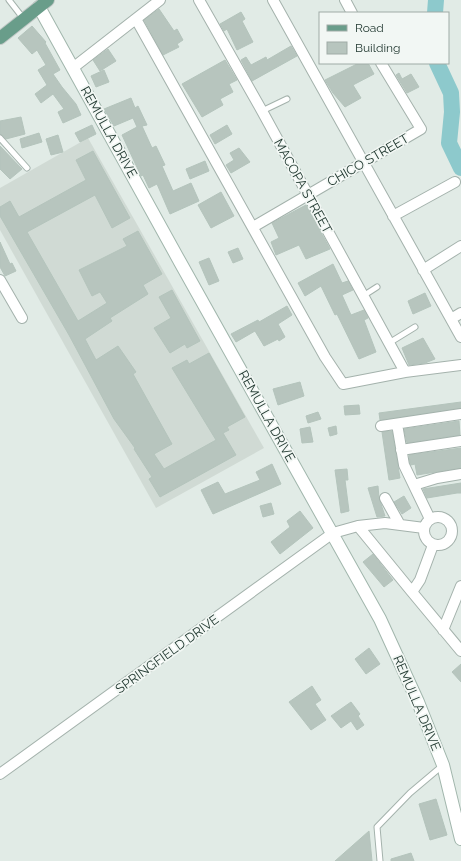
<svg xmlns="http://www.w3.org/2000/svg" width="461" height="861" font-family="Raleway,sans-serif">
  <rect width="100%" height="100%" fill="#e1ebe6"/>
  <!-- built -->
  <path fill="#d0dad4" d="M88,138L264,448L156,508L0,230V188Z"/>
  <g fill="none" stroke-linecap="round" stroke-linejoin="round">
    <!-- river -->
    <path stroke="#8dc9cc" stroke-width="16" d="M435,13L436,0
      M437,63L451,93L452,112L449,143L461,168"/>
  </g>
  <!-- building -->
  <path fill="#b7c5be" stroke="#b4c4bc" d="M159,9L174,31L177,29L183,40L177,44L179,47L163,55L144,20Z
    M241,12L245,19L242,21L253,42L237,50L227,29L224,31L220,24Z
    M32,26L46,42L45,43L60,70L53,74L62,87L76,104L81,115L63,123L58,112L64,109L53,94L41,103L35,94L47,85L38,70L46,65L37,50L32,54L18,38Z
    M291,46L297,56L252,81L241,60L246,57L251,65L266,57L267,60Z
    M108,49L116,61L100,71L93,60Z
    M225,60L237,80L229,84L233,92L220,99L223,105L202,117L182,84Z
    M359,63H368L374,74L353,85L361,98L345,107L333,93L325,80Z
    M104,70L109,82L96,87L91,76Z
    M399,73L402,79L411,74L419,87L407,93L396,75Z
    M131,98L135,108L138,106L147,125L142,126L152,148L156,146L165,165L162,166L173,191L191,183L199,201L170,214L157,184L149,188L143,175L141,176L122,135L137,127L133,118L114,126L104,109Z
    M21,117L25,134L6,139L0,134V121Z
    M92,125L96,134L80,142L75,133Z
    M227,125L232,134L215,144L210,135Z
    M39,133L42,142L22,148L20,139Z
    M58,135L63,152L51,155L46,139Z
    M0,146L22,169L10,179L0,169Z
    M239,148L250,162L231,173L226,165L234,160L230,153Z
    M93,151L130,218L112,228L95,195L27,232L78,321L107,303L100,292L92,296L79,270L127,246L123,239L138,231L162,274L143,285L148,294L110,318L112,321L85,339L96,360L118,346L136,372L133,374L172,444L154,454L164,469L216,440L172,368L187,360L189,364L209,353L245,417L227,427L229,430L223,433L236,455L160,497L149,479L152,477L134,449L135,448L114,419L69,335L0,216V207L10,201L19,217L86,180L76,160Z
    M205,161L209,171L190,179L186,169Z
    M221,192L234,216L211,228L198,205Z
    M306,205L330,249L306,259L299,245L276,255L271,242L279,238L272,223Z
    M0,242L10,264L12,263L16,271L5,276L0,267Z
    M238,248L243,259L233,263L228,252Z
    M209,258L219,281L209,285L199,262Z
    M333,264L342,283L348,281L353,290L342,295L351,315L364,310L368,318L364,320L376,352L359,359L337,314L335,315L321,286L305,296L298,283Z
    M172,290L200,341L187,348L185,344L170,353L154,328L171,318L159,297Z
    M425,293L431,306L413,314L408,301Z
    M287,306L292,315L278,324L285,337L279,341L278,339L264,346L255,331L236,342L231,334L258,320L259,322Z
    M423,338L435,359L425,363L409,365L402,348Z
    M300,382L304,396L278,405L273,389Z
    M461,402V408L380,420L379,413Z
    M359,405L360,414L345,415L344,406Z
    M318,412L321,419L308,423L306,416Z
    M459,421L460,435L407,443L404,429Z
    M336,426L337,434L330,436L328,428Z
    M310,427L313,442L302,443L300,429Z
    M392,431L400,478L389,480L382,432Z
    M461,448V468L417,475L415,464L411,465L410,463L409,455Z
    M272,464L281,484L213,514L201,490L218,482L225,494L260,480L256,472Z
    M347,469L348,480H345L349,511L341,513L335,470Z
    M461,483V493H457L427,498L423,489Z
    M378,486L379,498L385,516L377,517L368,488Z
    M404,496L411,508L402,514L394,502Z
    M271,503L274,514L263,517L260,506Z
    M300,511L313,528L280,554L271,542L290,527L287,521Z
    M373,554L393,580L384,587L363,562Z
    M369,648L380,664L366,674L355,659Z
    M461,664V682L452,672Z
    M312,686L321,700L315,704L326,720L311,730L289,702Z
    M351,702L360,714L358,716L364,725L357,730L351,721L341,728L331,716Z
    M436,799L447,835L430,840L419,804Z
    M369,831L372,861H335Z
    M411,853L414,861H391V859Z"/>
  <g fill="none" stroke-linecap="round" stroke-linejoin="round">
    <defs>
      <path id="lane" d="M9,0L23,18
        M262,111L287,99
        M0,138L27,168
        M363,296L377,287
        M389,343L415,327
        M380,861L377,827L410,793L442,766"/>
      <path id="street" d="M199,0L262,111L405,372
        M273,0L461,337
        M345,0L352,13
        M136,19L325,357L343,384L405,372L461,365
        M74,67L160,0
        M393,216L455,182
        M253,227L421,129L381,63
        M423,270L461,246
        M0,280L22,318
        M451,319L461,313
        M397,424L404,465L430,519
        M381,426L461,414
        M401,450L461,441
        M414,485L437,478L461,474
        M385,498L400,525
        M424 531a14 14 0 1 1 28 0a14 14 0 1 1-28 0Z
        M358,526L412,592
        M433,545L420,580L412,592L461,651
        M443,630L461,586
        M0,774L333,533L358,526L385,523L424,528"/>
      <path id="secondary" d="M39,7L180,262L380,619L418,702L443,765L461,839"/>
      <path id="primary" d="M0,38L48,0"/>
    </defs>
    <!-- lane casing -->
    <use href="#lane" stroke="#a4b2ac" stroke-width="7"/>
    <!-- street casing -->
    <use href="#street" stroke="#a4b2ac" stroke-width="12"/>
    <!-- secondary casing -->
    <use href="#secondary" stroke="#a1b6ac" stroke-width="14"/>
    <!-- primary casing -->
    <use href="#primary" stroke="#c1c8c6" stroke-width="14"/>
    <!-- lane -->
    <use href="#lane" stroke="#fff" stroke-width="5"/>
    <!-- street -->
    <use href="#street" stroke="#fff" stroke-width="10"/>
    <!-- secondary -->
    <use href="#secondary" stroke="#fff" stroke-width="12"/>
    <!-- primary -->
    <use href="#primary" stroke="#699d8a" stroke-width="12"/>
  </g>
  <g text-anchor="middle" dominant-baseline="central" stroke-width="3.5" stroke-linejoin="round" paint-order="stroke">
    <!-- street labels -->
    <g font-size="13" fill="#233a32" stroke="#f2f7f4">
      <text transform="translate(109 132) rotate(61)">REMULLA DRIVE</text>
      <text transform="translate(368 160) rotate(-30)">CHICO STREET</text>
      <text transform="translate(303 186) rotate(61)">MACOPA STREET</text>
      <text transform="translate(267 416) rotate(61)">REMULLA DRIVE</text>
      <text transform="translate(167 654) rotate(-36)">SPRINGFIELD DRIVE</text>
      <text transform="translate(417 703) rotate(67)">REMULLA DRIVE</text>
    </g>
  </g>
  <!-- legend -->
  <rect x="319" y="12" width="130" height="52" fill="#f2f7f4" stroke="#9faba6"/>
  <rect x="327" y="25" width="20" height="6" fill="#699d8a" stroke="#9faba6"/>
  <text x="355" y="32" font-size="12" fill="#233a32">Road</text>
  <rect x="327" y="42" width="20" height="12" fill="#b7c5be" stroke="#9faba6"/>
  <text x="355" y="52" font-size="12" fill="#233a32">Building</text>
</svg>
